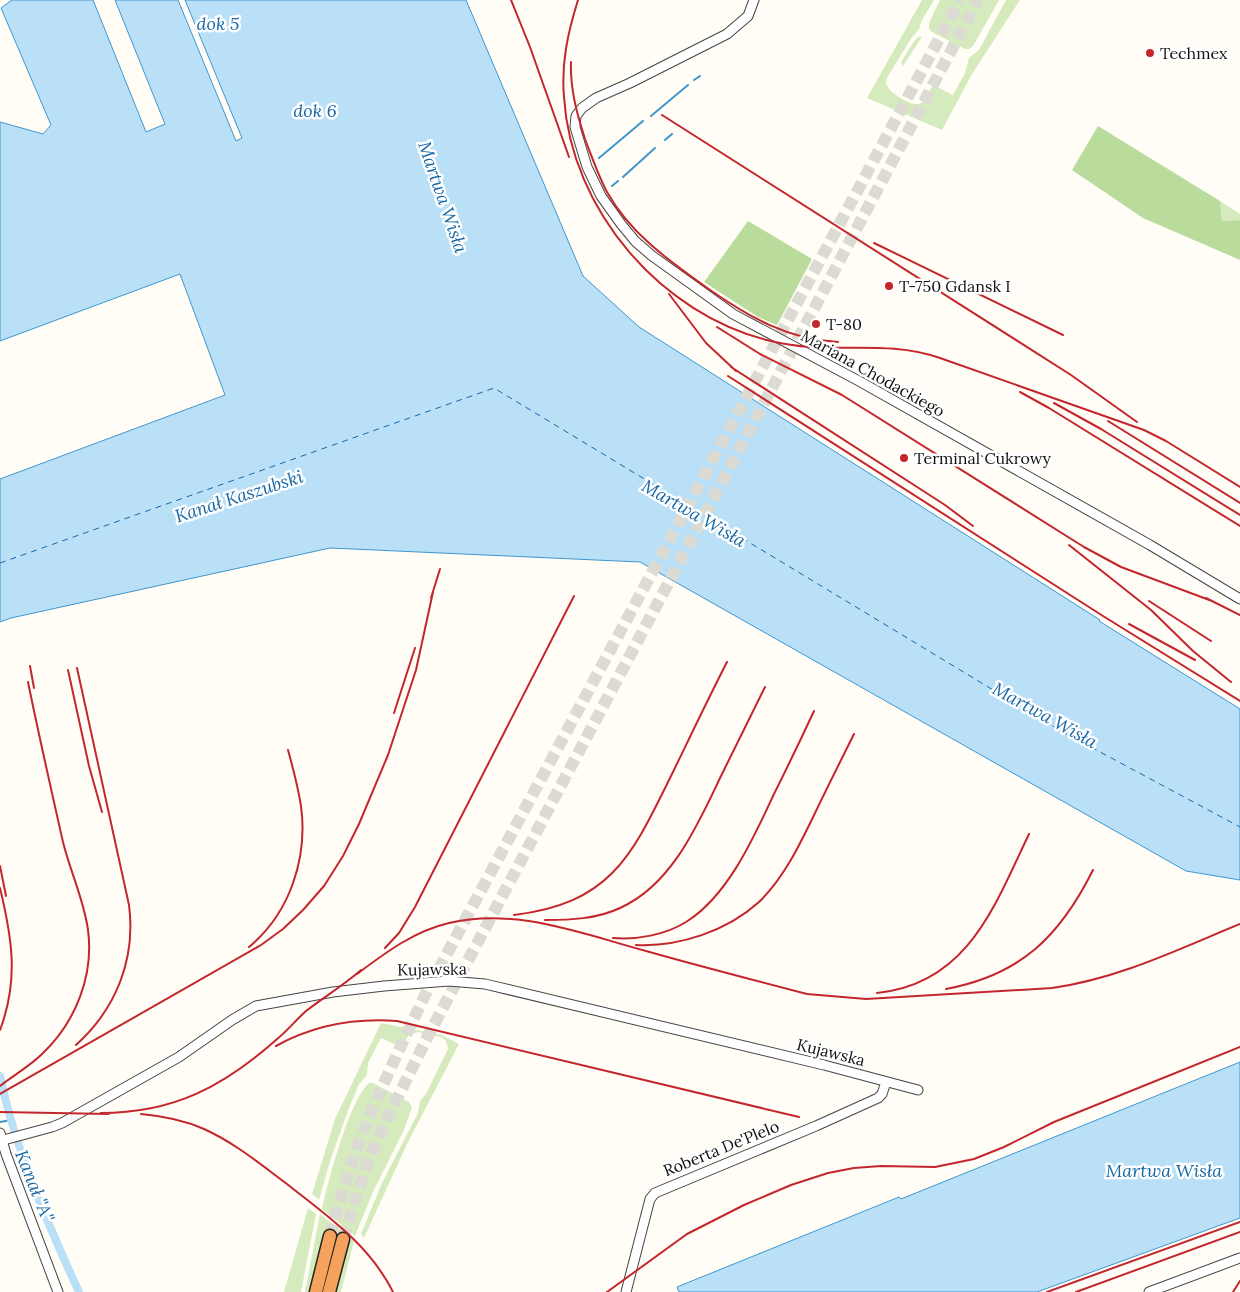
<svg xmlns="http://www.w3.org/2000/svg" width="1240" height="1292" font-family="Lora,serif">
  <rect width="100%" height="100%" fill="#fffdf5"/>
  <!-- green -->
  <path fill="#d5ebbd" d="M922,0H934L922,20L919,29L912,37L888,76C886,80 885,83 888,87C891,94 912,106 919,104C926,101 929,91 933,85L953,95L965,73L969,58L979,50L1006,0H1020L972,74L942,130L867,98Z
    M940,0H999L973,46L969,49H965L932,32L929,29V23Z
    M918,37H922L903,66L901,62L915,40Z
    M1220,201L1240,214V221L1238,220L1222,221Z
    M381,1023L442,1035L459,1044L408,1142L364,1238L361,1234L382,1183L418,1113L420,1101L426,1094L448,1049L446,1041L441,1037L418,1032L409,1035L401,1047L381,1038L368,1063L367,1075L359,1084L349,1108L330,1161L319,1200L312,1194L335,1119Z
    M369,1083H373L409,1102L412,1107L404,1130L373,1192L355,1236L322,1209C328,1182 349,1101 369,1083Z
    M308,1208L316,1214L301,1292H284Z
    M320,1214L354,1241L341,1292H336L348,1241L324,1234L311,1292H305Z"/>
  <!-- forest -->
  <path fill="#b9dc9c" d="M1098,126L1220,201L1222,221L1238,220L1240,221V260L1143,218L1072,170Z
    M748,221L812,259L777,325L758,317L704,282Z"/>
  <!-- water -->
  <path fill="#b9e0f7" stroke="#3f96cf" d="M12,0H93L146,132L165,124L115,0H178L236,141L242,138L185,0H466L583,276L639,327L1100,620L1099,621L1240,709V880L1186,871L640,562L330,548L11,618L0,622V479L225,395L180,274L0,341V122L43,134L51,125L1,8Z
    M1240,1062V1218L1037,1292H679L677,1287L899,1197L901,1199Z"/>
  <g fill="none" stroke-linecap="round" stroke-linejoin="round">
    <!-- stream -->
    <path stroke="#3f96cf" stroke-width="2" d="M694,80L700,76
      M651,116L688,85
      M665,140L672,134
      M599,158L643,121
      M623,177L655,148
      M612,186L618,181
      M0,1122L11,1120"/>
    <!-- canal -->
    <path stroke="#b9e0f7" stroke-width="8" d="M0,1076C16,1152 47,1222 79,1292"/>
    <!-- ferry -->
    <path stroke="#1768a6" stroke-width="1" stroke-dasharray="6 5" stroke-linecap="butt" d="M0,563L494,388L1061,731L1240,827"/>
    <!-- highway-tunnel -->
    <path stroke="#dbdad3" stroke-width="12" stroke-dasharray="12 6" stroke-linecap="butt" d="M330,1236C339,1204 348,1172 360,1140C380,1089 404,1039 428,989L960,0
      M343,1239L368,1161L387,1119L429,1034L978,0"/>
    <defs>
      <path id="minor" d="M754,0L748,16L727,34L630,83L596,98L582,108L576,116L575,127L587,167L601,196L621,224L635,241L651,255L733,314L859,381L1150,545L1240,599
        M0,1133L6,1154L58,1292
        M0,1141L52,1127L62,1123L179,1057L232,1020L256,1006L333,992L384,986L449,981L485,984L824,1065L918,1090
        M626,1292L650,1199L655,1193L816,1126L878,1098L882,1094L886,1082
        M1149,1292L1240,1258"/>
      <path id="highway" d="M316,1292L330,1236
        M329,1292L343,1239"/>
    </defs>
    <!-- minor casing -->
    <use href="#minor" stroke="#444" stroke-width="11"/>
    <!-- highway casing -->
    <use href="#highway" stroke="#222" stroke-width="15"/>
    <!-- minor -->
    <use href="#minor" stroke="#fff" stroke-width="9"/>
    <!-- highway -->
    <use href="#highway" stroke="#f5a25d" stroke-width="12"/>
    <!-- rail -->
    <path stroke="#c4262e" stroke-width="2" d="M511,0L530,47L569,157
      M578,0C568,32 561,63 564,97C571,210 661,315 771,341C830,356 882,338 940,358L1144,430L1166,441L1240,487
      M571,62C570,89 577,114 585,139C592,157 598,175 607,192C631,235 671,262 710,290C749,317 789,340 838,342
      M662,115L1071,375L1137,422
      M874,243L1063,335
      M669,294L706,343L736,371
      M717,327L760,354L842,395L1084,547L1121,567L1212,601
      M731,367L945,505L973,526
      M728,376L1103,616L1240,701
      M1020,392L1049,408L1240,526
      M1054,403L1101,429L1240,515
      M1108,421L1240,503
      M1069,545L1151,610L1193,651L1231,682
      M431,598L440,569
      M1206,598L1240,615
      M1149,601L1211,641
      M1129,624L1195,660
      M30,666L34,688
      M68,670L89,766L102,812
      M394,713L415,648
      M0,866L6,896
      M0,888C12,938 19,980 0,1030
      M514,915C612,903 632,855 672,774C690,737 708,699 727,662
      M545,920C570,920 597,919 620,908C672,885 698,824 721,776C736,746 750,717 765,687
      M613,938C637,940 665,935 686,922C728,896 754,837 774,794C788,766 801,739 814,711
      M636,945C679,947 727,931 759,902C784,878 800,844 815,813C828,786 841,760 854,734
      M249,947C290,913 308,858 301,806C298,787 293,768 288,750
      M385,948L399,933L415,907L574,596
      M357,974C385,953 414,931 449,923C515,907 583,934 646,951C699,966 753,980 807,994L866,999L1052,988C1118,979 1179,949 1240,924
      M946,989C1021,975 1060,936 1093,870
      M877,993C968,984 995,905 1029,834
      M76,1045C116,1009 136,959 129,905L77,668
      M276,1046C314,1025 355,1018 397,1021L799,1117
      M0,1086C14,1075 30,1066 42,1054C76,1022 94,975 88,930C84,900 70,871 63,842C51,789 39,736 28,682
      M0,1094L261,945L283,929L303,910L324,886L343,856L359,824L388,755L416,670L433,592
      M0,1112L109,1114
      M101,1113C173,1113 223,1087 276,1040C287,1031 296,1020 306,1011C324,997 344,985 361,970
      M141,1114C163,1116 184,1120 204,1129C235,1143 260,1164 287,1184C327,1216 369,1244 393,1292
      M607,1292L687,1234L744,1205L791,1185L828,1173L854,1168L881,1166L935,1167L974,1159L1004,1147L1054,1122L1240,1047
      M1047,1292L1240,1222
      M1076,1292L1240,1232
      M1233,1292L1240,1281"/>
  </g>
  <!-- markers -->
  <g fill="#c4262e" stroke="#fff" stroke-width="2">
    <circle cx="1150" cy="53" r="5"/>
    <circle cx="889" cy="286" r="5"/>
    <circle cx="816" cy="324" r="5"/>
    <circle cx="904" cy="458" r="5"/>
  </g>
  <g text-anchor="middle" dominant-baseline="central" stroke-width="5" stroke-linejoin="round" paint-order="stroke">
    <!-- poi labels -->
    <g font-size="16" fill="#111" stroke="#fff" text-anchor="start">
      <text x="1160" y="53">Techmex</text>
      <text x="899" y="286">T-750 Gdansk I</text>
      <text x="826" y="324">T-80</text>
      <text x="914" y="458">Terminal Cukrowy</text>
    </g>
    <!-- street labels -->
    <g font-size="16" fill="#111" stroke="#fff">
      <text transform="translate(873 373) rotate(29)">Mariana Chodackiego</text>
      <text transform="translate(432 969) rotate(-1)">Kujawska</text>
      <text transform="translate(831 1052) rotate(14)">Kujawska</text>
      <text transform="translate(721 1148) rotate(-22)">Roberta De'Plelo</text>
    </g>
    <!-- water labels -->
    <g font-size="18" font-style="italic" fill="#1768a6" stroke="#fff">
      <text x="218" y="23">dok 5</text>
      <text x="315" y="110">dok 6</text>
      <text transform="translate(443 197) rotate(71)">Martwa Wisła</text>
      <text transform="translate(239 496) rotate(-18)">Kanał Kaszubski</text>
      <text transform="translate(694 513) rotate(30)">Martwa Wisła</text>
      <text transform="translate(1045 715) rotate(29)">Martwa Wisła</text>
      <text x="1164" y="1170">Martwa Wisła</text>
      <text transform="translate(35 1186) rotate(68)">Kanał "A"</text>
    </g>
  </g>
</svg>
